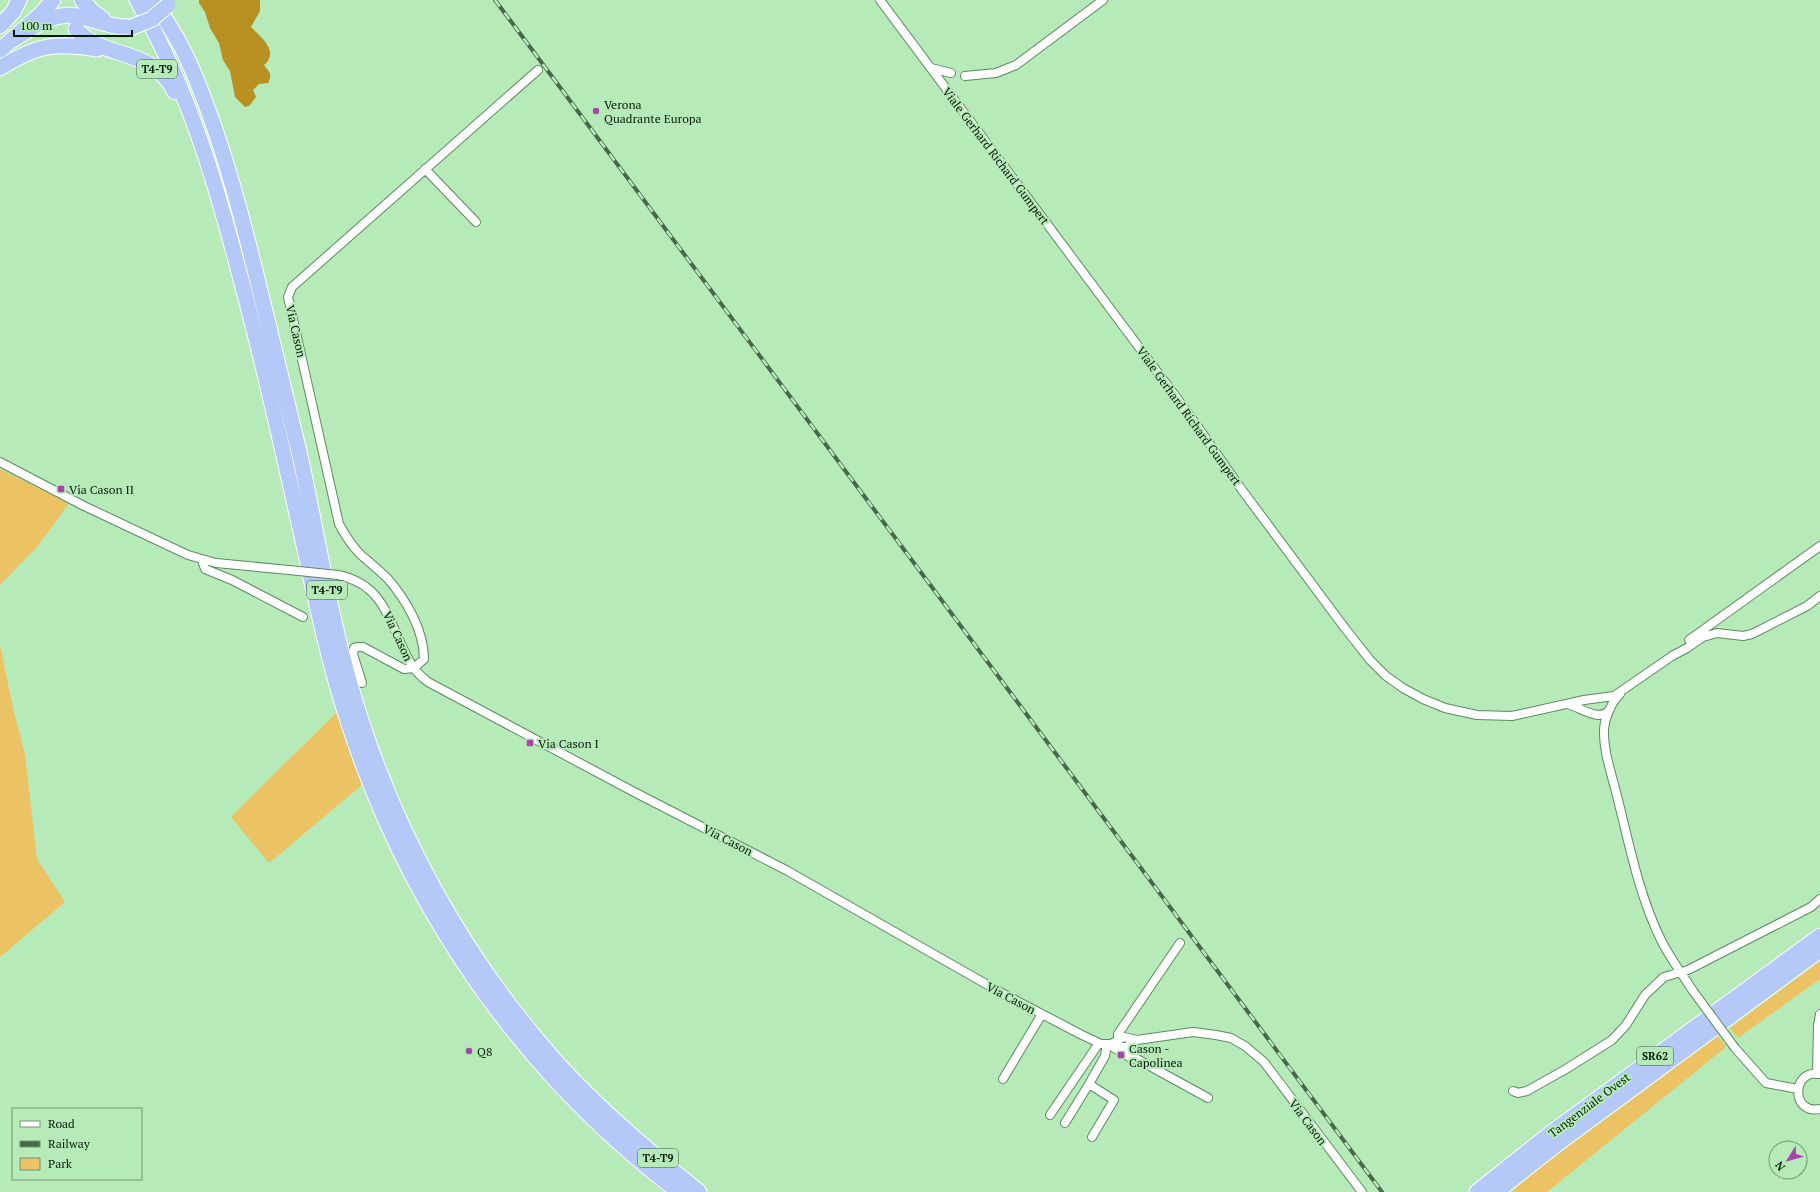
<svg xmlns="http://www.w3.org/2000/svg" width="1820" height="1192" font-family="'PT Serif',serif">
  <rect width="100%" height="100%" fill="#b6eab9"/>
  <!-- green -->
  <path fill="#ebc264" d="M0,469L69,503L37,547L0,585Z
    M0,645L13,708L25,755L37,859L65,902L0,957Z
    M337,712L362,785L269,863L231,817Z
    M1820,961V979L1738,1038L1730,1028Z
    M1718,1036L1726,1047L1547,1192H1511L1546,1163Z"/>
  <!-- forest -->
  <path fill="#b88f21" d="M199,0H260V11L251,27C261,37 280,52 264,65C269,72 273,74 268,83L259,84L253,90L256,97L249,106L245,107L235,97L230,71L223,60L219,43L210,28L205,12L199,3Z"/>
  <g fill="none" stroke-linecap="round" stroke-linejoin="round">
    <defs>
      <path id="street" d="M880,0L1191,417L1242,490L1344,627L1370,660L1386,676L1403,688L1423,699L1445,708L1477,715L1512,716L1584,700L1614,696L1672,656L1687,648L1703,637L1717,633L1743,636L1752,634L1807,606L1820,596
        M931,68L951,73
        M965,76L996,73L1016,65L1103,0
        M425,169L476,222
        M0,462L84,506L188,555L216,563L289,570
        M202,560L205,569L232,580L303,617
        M338,575C390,586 389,630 413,667C417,673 423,678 428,682L636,793L786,870L1000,992L1080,1034L1101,1044H1111L1120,1047H1126L1137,1040
        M1689,640L1820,546
        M362,683L353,654L354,648L357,647H363L404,669L414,668L424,659C424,630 406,600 388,579C379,570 369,562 360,554C351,545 345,535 339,524L288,297L292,287L538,70
        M1620,694C1611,703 1605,717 1604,729C1603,750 1611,772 1616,792C1629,842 1638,893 1661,940C1670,958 1682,974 1693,991
        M1570,705C1582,708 1600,723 1610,709
        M1118,1039V1034L1180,943
        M1111,1044L1124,1037L1137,1040L1193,1032L1216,1035L1231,1038L1245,1046L1264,1062L1362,1192
        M1111,1046L1131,1058L1136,1059
        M1126,1047L1137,1059L1208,1098
        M1735,1048L1766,1083L1798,1089
        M1817,1074L1818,1025L1820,1014
        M1820,1074C1791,1069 1791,1115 1820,1109
        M1003,1079L1042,1014
        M1513,1091L1518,1093L1527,1091L1566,1069L1612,1040L1626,1025L1645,995L1664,977L1688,970L1811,907L1820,899
        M1050,1115L1099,1043
        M1065,1123L1089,1084
        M1092,1137L1114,1100L1089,1084L1105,1056L1107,1044"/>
      <path id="highway" d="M82,0L93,12L103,19
        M137,0C195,99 224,212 252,322C271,396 287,470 304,545C317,606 330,668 350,727C410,911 524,1075 679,1192
        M153,0C165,19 178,38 187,58C226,144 249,245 271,336C281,377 291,419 301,460C317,535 329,611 350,684C390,825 461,956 559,1065C602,1112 650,1152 699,1192
        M0,26L13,12L19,0
        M76,29C104,61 152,46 175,92
        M11,41C35,26 57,8 86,18C101,22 115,28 132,27
        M0,50L41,14L53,0
        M0,68C37,45 54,42 97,49
        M1477,1192L1551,1133L1820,936
        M1496,1192L1557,1144L1820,950"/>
    </defs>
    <!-- street casing -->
    <use href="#street" stroke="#5c8b5f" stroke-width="10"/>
    <!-- highway casing -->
    <use href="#highway" stroke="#fff" stroke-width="17"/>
    <!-- street -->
    <use href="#street" stroke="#fff" stroke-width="8"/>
    <!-- highway -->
    <use href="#highway" stroke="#b4c9f8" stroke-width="15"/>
    <defs>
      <path id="rail" d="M495,0L1382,1192"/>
    </defs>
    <!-- rail casing -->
    <use href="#rail" stroke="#49684b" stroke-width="4"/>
    <!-- rail -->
    <use href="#rail" stroke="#b6eab9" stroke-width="2.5" stroke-dasharray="8" stroke-linecap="butt"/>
    <defs>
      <path id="street-bridge" d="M289,570L338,575
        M1693,991L1735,1048"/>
      <path id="highway-bridge" d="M132,27L152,19L168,5"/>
    </defs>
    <!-- street-bridge casing -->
    <use href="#street-bridge" stroke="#5c8b5f" stroke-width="10" stroke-linecap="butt"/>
    <!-- highway-bridge casing -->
    <use href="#highway-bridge" stroke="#fff" stroke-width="17" stroke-linecap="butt"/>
    <!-- street-bridge -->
    <use href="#street-bridge" stroke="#fff" stroke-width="8"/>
    <!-- highway-bridge -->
    <use href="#highway-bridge" stroke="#b4c9f8" stroke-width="15"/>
  </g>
  <!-- markers -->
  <g fill="#a745ab" stroke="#b6eab9" stroke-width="1.5">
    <circle cx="596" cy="111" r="4"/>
    <rect x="57" y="485" width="8" height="8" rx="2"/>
    <rect x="526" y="739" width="8" height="8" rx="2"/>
    <circle cx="469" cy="1051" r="4"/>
    <rect x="1117" y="1051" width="8" height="8" rx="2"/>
  </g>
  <g text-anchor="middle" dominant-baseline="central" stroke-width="4" stroke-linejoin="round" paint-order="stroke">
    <!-- shield labels -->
    <g fill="#b6eab9" stroke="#3c593e" stroke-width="1">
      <rect x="137" y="60" width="40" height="18" rx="3"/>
      <rect x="307" y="581" width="40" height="18" rx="3"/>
      <rect x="1637" y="1047" width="36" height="18" rx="3"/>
      <rect x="638" y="1149" width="40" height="18" rx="3"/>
    </g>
    <g font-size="11" font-weight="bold" fill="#081b0a">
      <text x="157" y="69">T4-T9</text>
      <text x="327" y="590">T4-T9</text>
      <text x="1655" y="1056">SR62</text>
      <text x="658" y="1158">T4-T9</text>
    </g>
    <!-- poi labels -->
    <g font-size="12" fill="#081b0a" stroke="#b6eab9" text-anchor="start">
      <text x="604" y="104">Verona<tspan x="604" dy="14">Quadrante Europa</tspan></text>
      <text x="69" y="489">Via Cason II</text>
      <text x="538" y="743">Via Cason I</text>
      <text x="1129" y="1048">Cason -<tspan x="1129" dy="14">Capolinea</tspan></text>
      <text x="477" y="1051">Q8</text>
    </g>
    <!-- street labels -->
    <g font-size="12" fill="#081b0a" stroke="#b6eab9">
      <text transform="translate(996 156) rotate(53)">Viale Gerhard Richard Gumpert</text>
      <text transform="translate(296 331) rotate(77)">Via Cason</text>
      <text transform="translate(1189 416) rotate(54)">Viale Gerhard Richard Gumpert</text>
      <text transform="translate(398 636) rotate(65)">Via Cason</text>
      <text transform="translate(728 840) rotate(27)">Via Cason</text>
      <text transform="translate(1011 998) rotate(28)">Via Cason</text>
      <text transform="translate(1589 1105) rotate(-37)">Tangenziale Ovest</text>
      <text transform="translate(1308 1122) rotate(53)">Via Cason</text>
    </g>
  </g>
  <!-- legend -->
  <rect x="12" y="1108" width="130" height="72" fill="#b6eab9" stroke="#709773"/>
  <rect x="20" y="1121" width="20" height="6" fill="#ffffff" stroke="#709773"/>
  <text x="48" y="1128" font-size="12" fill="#081b0a">Road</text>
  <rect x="20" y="1141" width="20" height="6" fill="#49684b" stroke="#709773"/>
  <text x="48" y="1148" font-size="12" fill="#081b0a">Railway</text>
  <rect x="20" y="1158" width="20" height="12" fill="#ebc264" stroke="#709773"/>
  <text x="48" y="1168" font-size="12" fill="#081b0a">Park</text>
  <!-- north arrow -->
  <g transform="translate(1788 1160) rotate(233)"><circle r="19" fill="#b6eab9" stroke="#709773"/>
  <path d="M0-3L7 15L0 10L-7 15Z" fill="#a745ab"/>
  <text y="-6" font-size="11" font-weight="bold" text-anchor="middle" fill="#081b0a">N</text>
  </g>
  <!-- scale -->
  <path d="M14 30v6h118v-6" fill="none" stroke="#081b0a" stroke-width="2"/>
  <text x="20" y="30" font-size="12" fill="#081b0a" stroke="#b6eab9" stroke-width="3" paint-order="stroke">100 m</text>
</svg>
